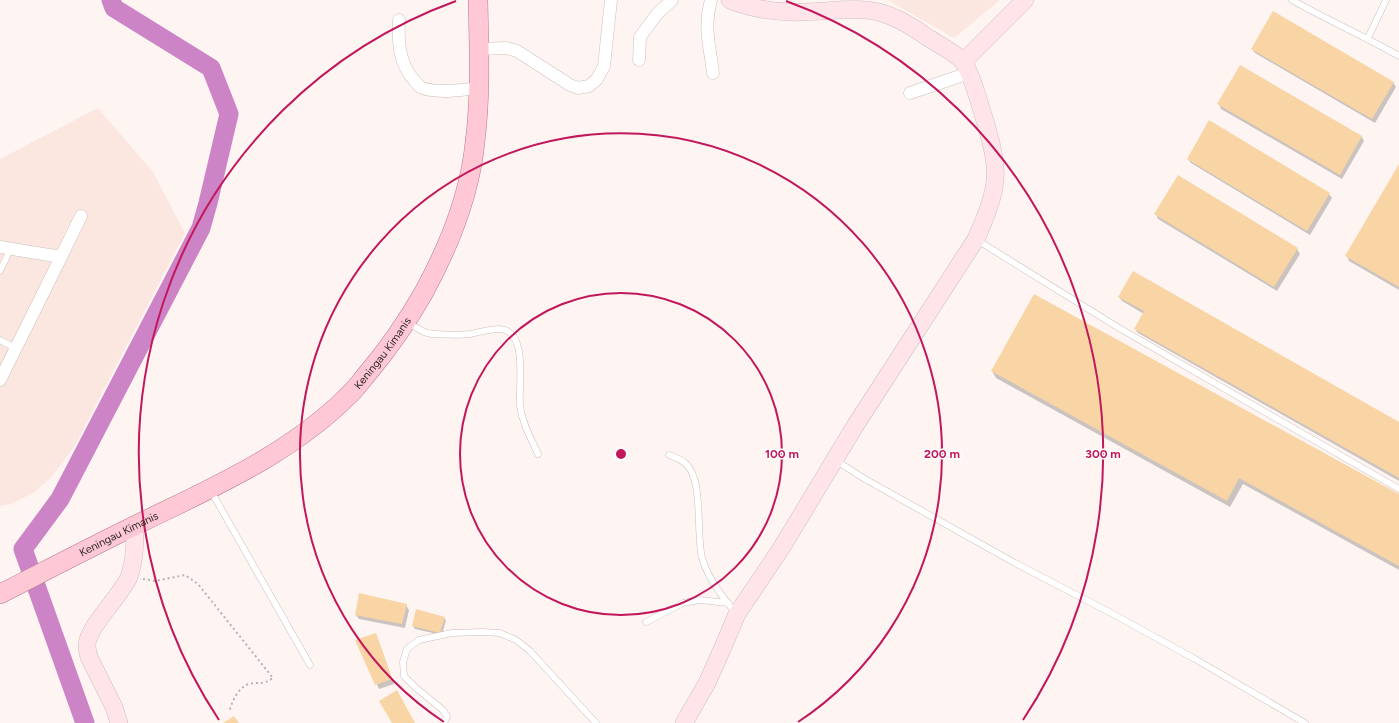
<svg xmlns="http://www.w3.org/2000/svg" width="1399" height="723" font-family="Figtree,sans-serif">
  <rect width="100%" height="100%" fill="#fef4f1"/>
  <!-- built -->
  <path fill="#fbe6e0" d="M888,0H1000L954,38Z
    M98,108L153,172L185,233L74,447L53,475L35,492L11,504L0,506V159Z"/>
  <!-- shadow -->
  <path fill="#0003" d="M1252,49L1393,82L1396,87L1375,123L1255,53Z
    M1241,66L1362,137L1364,141L1342,179L1221,109L1219,104Z
    M1188,159L1329,194L1332,198L1310,235L1191,163Z
    M1399,166V290L1349,261L1347,256Z
    M1156,214L1297,249L1300,254L1277,291L1158,219Z
    M1119,297L1399,423V481L1138,333L1135,329L1144,314L1122,301Z
    M992,371L1399,496V570L1243,484L1230,507L996,378Z
    M406,605L409,610L405,628L359,619L356,615Z
    M444,618L446,620L442,635L415,629L413,626Z
    M378,639L394,684L379,689L357,641Z"/>
  <g fill="none" stroke-linecap="round" stroke-linejoin="round">
    <!-- river -->
    <path stroke="#cc84c6" stroke-width="19" d="M85,723L23,549L60,499L201,228L208,203L229,114L211,68L114,8L111,0"/>
  </g>
  <!-- building -->
  <path fill="#f9d5a6" d="M1273,11L1394,82L1372,119L1251,49Z
    M1240,65L1362,136L1340,175L1217,104Z
    M1209,120L1330,193L1307,231L1187,159Z
    M1399,164V287L1345,256Z
    M1178,175L1298,248L1274,287L1154,214Z
    M1133,271L1399,422V478L1134,329L1144,311L1118,297Z
    M1034,294L1399,494V566L1239,478L1227,501L991,371Z
    M359,593L407,604L402,624L355,615Z
    M416,609L445,617L440,633L412,626Z
    M376,633L392,679L375,685L355,640Z
    M397,690L415,723H392L379,701Z
    M234,716L239,723H223Z"/>
  <g fill="none" stroke-linecap="round" stroke-linejoin="round">
    <defs>
      <path id="lane" d="M1292,0C1327,20 1364,36 1399,56
        M1368,38L1386,0
        M977,240L1119,328L1399,489
        M0,271L11,248
        M408,323C414,326 421,331 427,333C435,335 462,335 470,334C481,332 489,329 500,329C529,331 518,387 520,406C522,423 531,438 538,454
        M0,340L15,348
        M669,455C674,457 681,459 685,463C704,478 696,535 702,558C708,579 722,597 736,613
        M835,460L865,479L1015,563L1113,614L1195,659L1305,723
        M211,491L310,665
        M646,622L683,603L700,600L728,603
        M444,723L447,716L443,710L416,688L404,676L403,662L407,649L419,640L452,633L483,632L500,633L516,640L530,651L596,723"/>
      <path id="street" d="M711,0C703,27 710,46 713,73
        M399,20C398,41 399,64 414,80C416,82 418,85 420,87C434,94 463,90 478,88
        M479,49L506,48L517,51L570,85L578,88L589,86L597,79L604,66L611,0
        M639,60L640,37L657,14L672,0
        M910,93L969,73
        M0,247L61,257L0,380
        M61,257L81,216"/>
      <path id="secondary" d="M963,62L1025,0
        M119,723L114,707L90,659C88,655 87,650 87,645C88,626 120,597 129,577C135,560 135,543 135,526
        M684,723L707,683L723,647L737,614L782,547L855,426L976,239C983,223 991,206 994,188C999,163 989,135 982,111C977,96 973,77 964,63C959,55 936,43 927,37C913,27 899,18 882,13C858,6 825,12 801,12C776,13 753,9 730,0"/>
      <g id="primary">
        <path id="s1" d="M0,594C45,571 89,548 134,526C211,488 290,455 351,393C357,387 362,380 367,374C389,348 407,322 424,292C449,246 470,194 475,142C481,95 479,47 478,0"/>
      </g>
    </defs>
    <!-- lane casing -->
    <use href="#lane" stroke="#cbc0bc" stroke-width="7"/>
    <!-- street casing -->
    <use href="#street" stroke="#cbc0bc" stroke-width="13"/>
    <!-- secondary casing -->
    <use href="#secondary" stroke="#cbc0bc" stroke-width="18"/>
    <!-- primary casing -->
    <use href="#primary" stroke="#b67a86" stroke-width="20"/>
    <!-- path -->
    <path stroke="#b9b1af" stroke-width="2" stroke-dasharray="2 3" stroke-linecap="butt" d="M143,579L155,581L185,575L198,584L273,678C261,686 261,681 249,684C238,687 232,702 229,712"/>
    <!-- lane -->
    <use href="#lane" stroke="#fff" stroke-width="6"/>
    <!-- street -->
    <use href="#street" stroke="#fff" stroke-width="12"/>
    <!-- secondary -->
    <use href="#secondary" stroke="#ffe4ea" stroke-width="17"/>
    <!-- primary -->
    <use href="#primary" stroke="#fec8d4" stroke-width="19"/>
  </g>
  <!-- distance rings -->
  <g fill="none" stroke="#c2185b" stroke-width="2">
    <circle cx="621" cy="454" r="161"/>
    <path d="M444 722A321 321 0 1 1 798 722"/>
    <path d="M219 720A482 482 0 0 1 456 1M786 1A482 482 0 0 1 1023 720"/>
  </g>
  <g text-anchor="middle" dominant-baseline="central" stroke-width="3" stroke-linejoin="round" paint-order="stroke">
    <!-- street labels -->
    <g font-size="11" fill="#2f2b29" stroke="#fff">
      <text stroke="none"><textPath href="#s1" startOffset="457">Keningau Kimanis</textPath></text>
      <text stroke="none"><textPath href="#s1" startOffset="133">Keningau Kimanis</textPath></text>
    </g>
  </g>
  <circle cx="621" cy="454" r="6" fill="#c2185b" stroke="#fff" stroke-width="2"/>
  <g font-size="12" text-anchor="middle" font-weight="bold" fill="#c2185b" stroke="#fff" stroke-width="3" stroke-linejoin="round" paint-order="stroke">
    <text x="782" y="458">100 m</text>
    <text x="942" y="458">200 m</text>
    <text x="1103" y="458">300 m</text>
  </g>
</svg>
